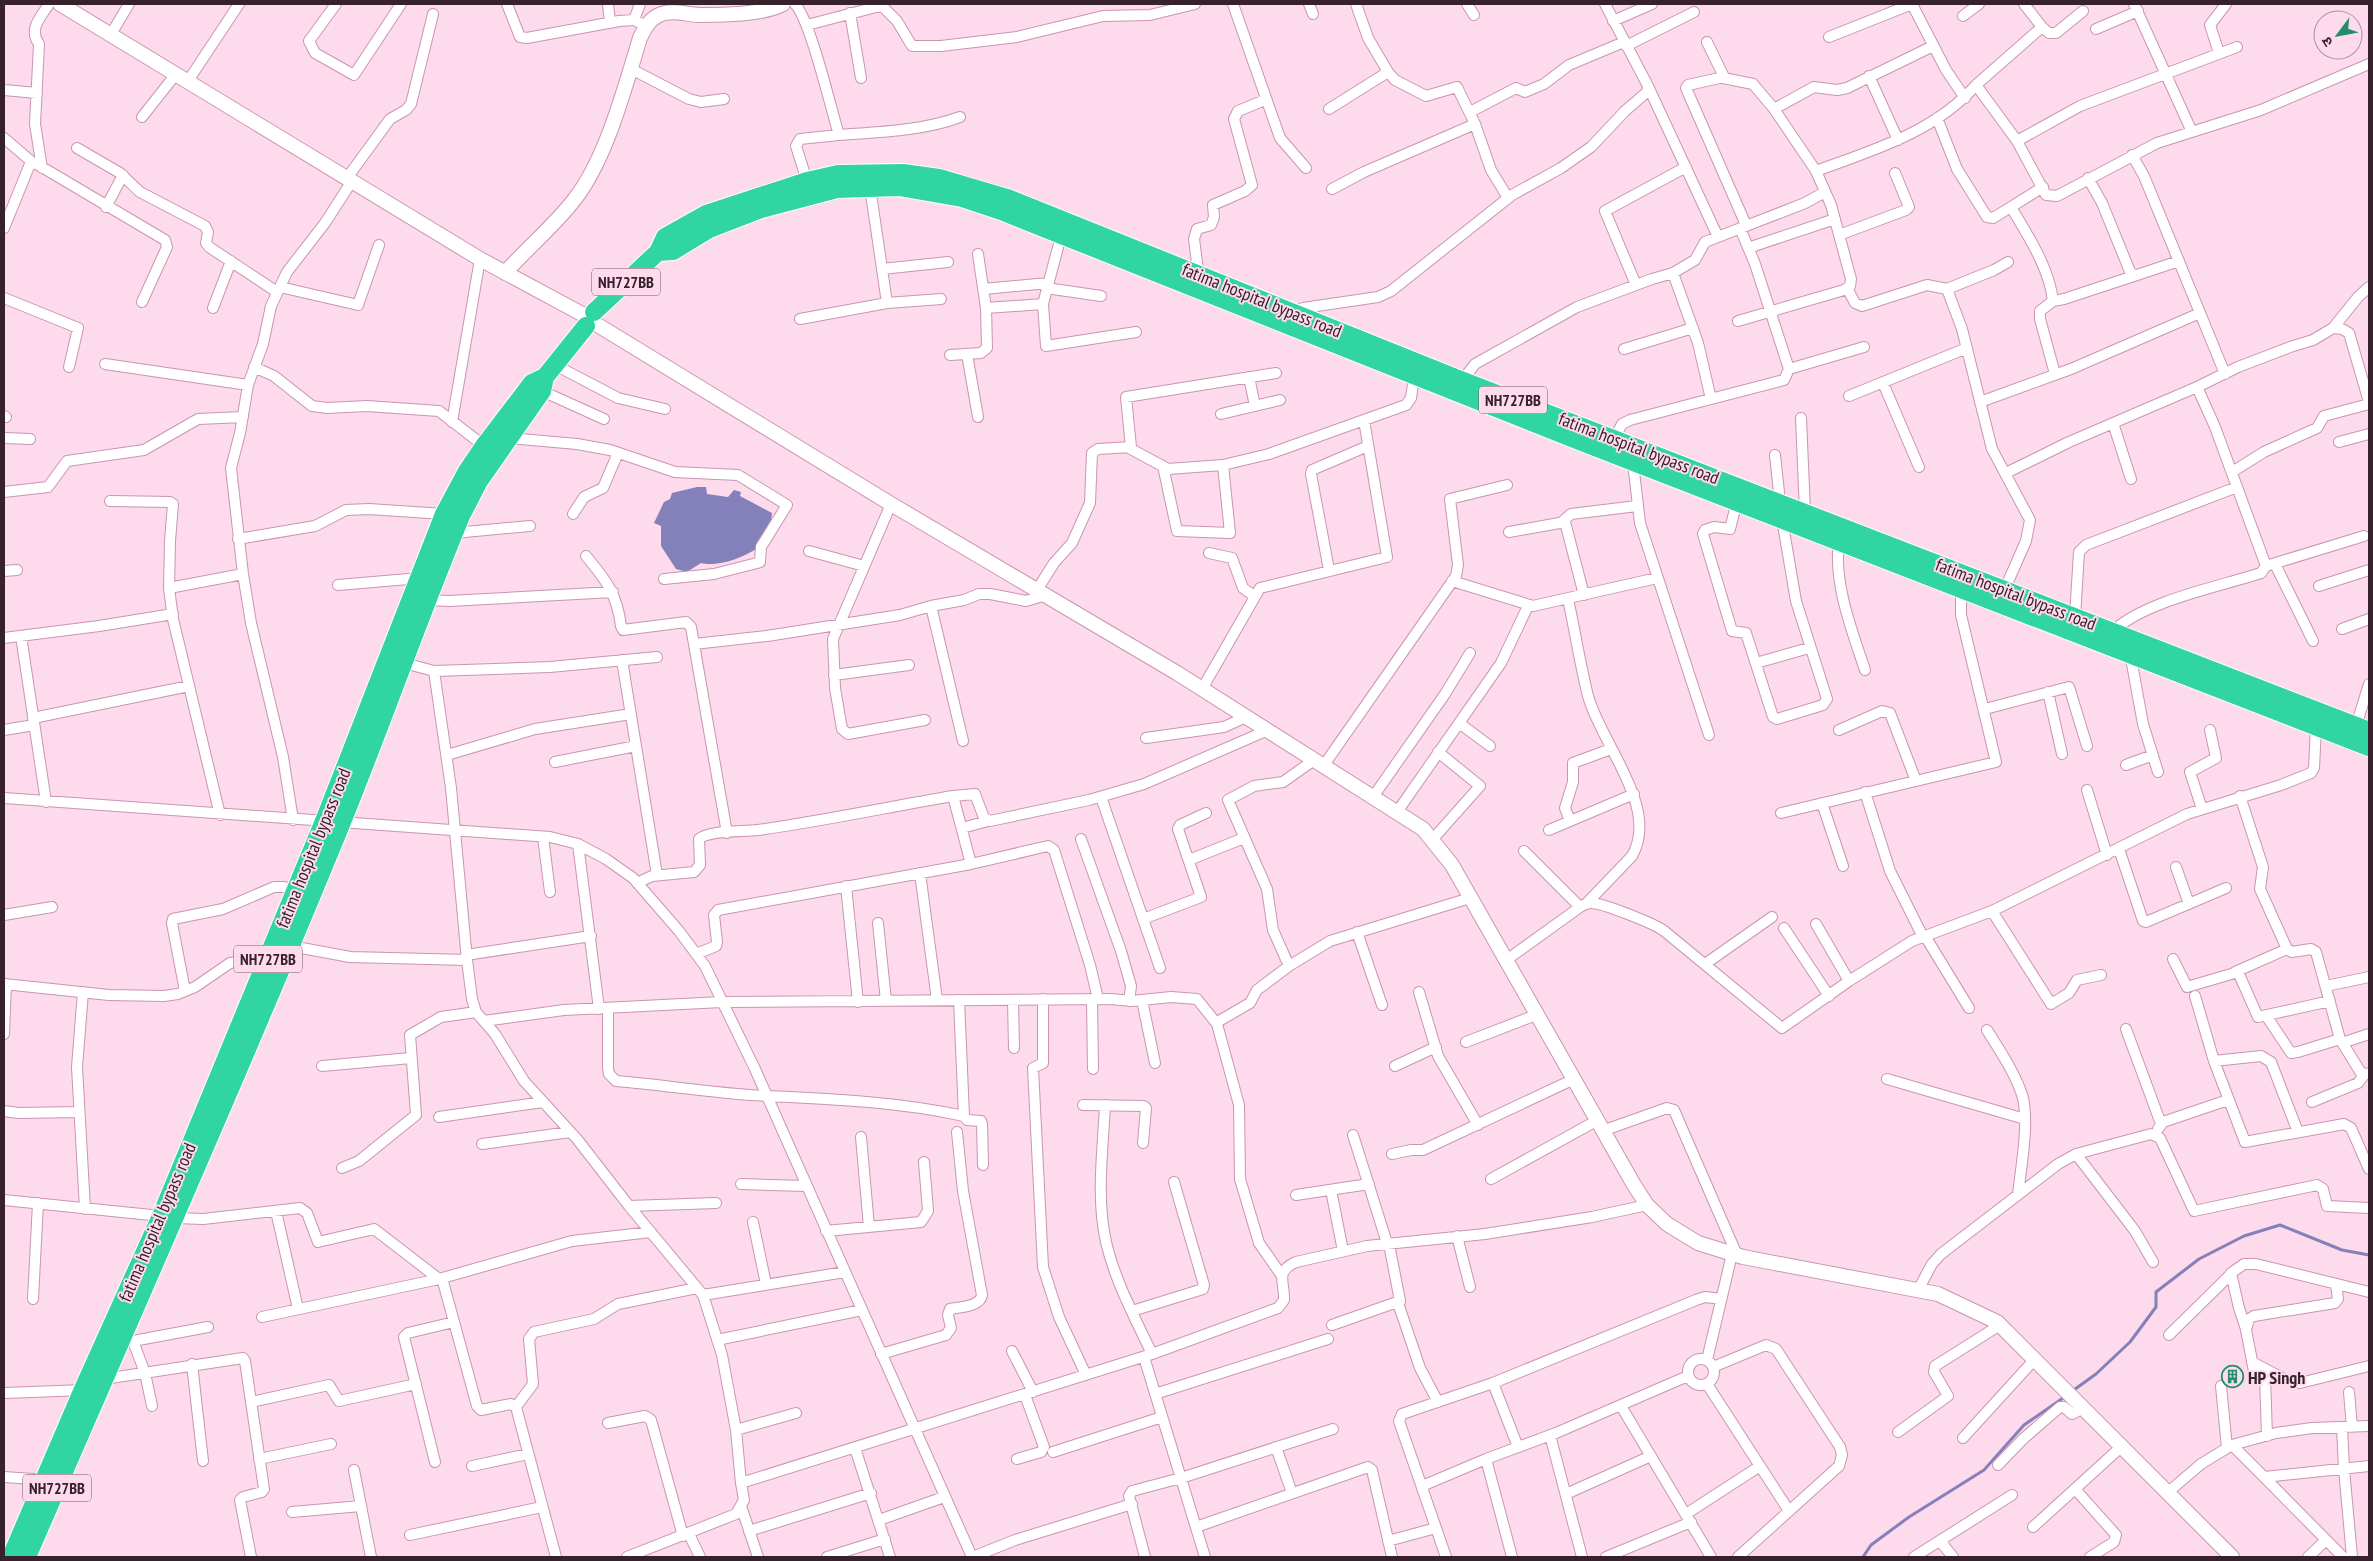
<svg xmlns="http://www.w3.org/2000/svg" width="2373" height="1561" font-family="'PT Sans Narrow','Noto Sans Devanagari',sans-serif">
  <rect width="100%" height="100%" fill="#fddaec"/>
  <!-- water -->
  <path fill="#8480ba" d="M697,487H706L707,494L728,497L734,490L741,492L740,496L772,513C771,521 770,534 766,540C754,555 719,568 701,563L687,572L676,569L661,546V526L654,523L664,502L670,499L672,493Z"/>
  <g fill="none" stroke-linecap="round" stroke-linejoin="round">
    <!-- stream -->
    <path stroke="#8480ba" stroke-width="3" d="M2071,1392L2096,1374L2130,1342L2156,1307V1292L2199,1259L2244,1236L2280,1225L2342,1250L2369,1255
      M1863,1557L1871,1545L1909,1517L1984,1470L2024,1425L2066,1396"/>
    <defs>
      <path id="street" d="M336,4L309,41L315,53L354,75L401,4
        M507,4L520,37L527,38L619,21L634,20L646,26
        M608,4L610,23
        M795,4C810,19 831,109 839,135L800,139L796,146L807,181
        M1233,4L1280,138L1306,168
        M1309,4L1313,14
        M1356,4L1368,38L1388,72L1395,80L1426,96L1457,87L1475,124
        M1467,4L1474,15
        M1912,4L1946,70L1965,98
        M2024,4L2042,27
        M2134,4L2192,132
        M850,13L861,78
        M1963,16L1979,4
        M634,20L640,4
        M1613,21L1652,4
        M807,25L876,7H883L897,21L912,46H941L1017,37L1103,16L1150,15L1195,4
        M2096,29L2138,11
        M111,34L129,4
        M1829,37L1912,4
        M1707,42L1724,77L1688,85L1686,88L1746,225
        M1626,46L1694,12
        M2219,53L2210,25L2226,4
        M631,69L689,99L701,102L724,99
        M1869,76L1898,140
        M1723,78L1753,84L1774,109L1814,87L1837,90L1847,88L1933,46
        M188,81L239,4
        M1976,85L2042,27L2049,33H2056L2083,11
        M1648,86L1718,237
        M4,90L37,93
        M1329,109L1388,72
        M1470,112L1516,88L1525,92L1544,84L1569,65L1624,42
        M142,117L176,74
        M1937,118L1957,169L1987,217L1993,218L2011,207C2028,236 2049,267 2053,301
        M839,135C879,132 922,131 960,117
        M4,138L32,162
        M2017,141L2080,106L2237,47
        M77,148L120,173L140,192L205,226L208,232L206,243L209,247L277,292
        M2132,155L2144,176L2225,374
        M42,168L35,124L39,44C28,29 41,17 49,4
        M1816,171C1873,150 1935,132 1976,85L2017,141L2046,195L2057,196L2157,143L2261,110L2369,64
        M347,178L390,119L406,110L411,104L433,14
        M2088,178L2102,203L2131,274L2137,275L2179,261
        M870,187L887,303
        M1332,189L1364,172L1475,124L1491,170L1508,198
        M106,207L123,175
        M2011,207L2043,187
        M4,228L30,164L35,163L165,240L167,247L142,302
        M1839,235L1906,210L1909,207L1895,173
        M1061,236L1043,304L1046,346L1136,332
        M1748,248L1835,219
        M882,269L948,262
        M1673,273L1698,343L1711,399
        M1199,278L1194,239L1197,229L1211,225L1214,217L1213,205L1245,191L1252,185L1234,119L1238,111L1265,100
        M1636,285L1605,211L1686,167
        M280,287L358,305L379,245
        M1046,288L1101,296
        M1847,288L1855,303L1862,306L1927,285L1947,289
        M983,289L1048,283
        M4,298L78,328L69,367
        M213,308L231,261
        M986,308L1043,304
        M1293,312L1303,308L1378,297L1391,291L1512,195L1561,168L1591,147L1625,111L1647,92L1648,86L1605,4
        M800,319L887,303L941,299
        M1738,321L1844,290L1850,286L1851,279L1831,205L1816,171L1774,109
        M2333,328L2358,297L2369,287
        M1624,349L1693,328
        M967,354L978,417
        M950,355L981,353L987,348L986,308L978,254
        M105,364L248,385
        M555,365L618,398L665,409
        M254,367L274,376L312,406L327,408L367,406L439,411L484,446
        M1789,369L1864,347
        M2055,374L2040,319V311L2053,301L2064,299L2137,275
        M1249,377L1255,406
        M1461,382L1475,364L1577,307L1652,279L1673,273L1695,260L1705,242L1805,203L1825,192
        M1883,383L1919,467
        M2197,387L2238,367L2290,347L2313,340L2333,328L2342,329L2349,333L2369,402
        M542,391L604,419
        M1849,396L1967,348
        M1980,402L2071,369L2200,313
        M1221,414L1280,400
        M4,416L6,417
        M1801,418L1805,512
        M452,422L480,259
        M2113,423L2131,479
        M4,438L30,439
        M509,438L577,444L610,450L675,472L738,475L787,505L761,547L760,562L757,563L714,574L664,579
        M1614,439L1622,424L1630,420L1784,380L1789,369L1755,264L1740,228
        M2339,442L2369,434
        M1129,448L1168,469L1223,465L1269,454L1406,405L1411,398L1414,377
        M1775,455L1780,502
        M1633,463L1640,523L1709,735
        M1163,466L1177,531L1230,533L1223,465
        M2232,472L2264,452L2317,428L2324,416L2369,404
        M2006,473L2069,442L2197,387L2215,427L2266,566L2261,573C2218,587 2144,601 2112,632
        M4,492L48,487L67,461L144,450L198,419L243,417
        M110,501L170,502L173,504L170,541L169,588L173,619L220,815
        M1737,501L1730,529L1714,527L1705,530L1703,534L1732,631L1746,633L1773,717L1777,719L1823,705L1827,699L1796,601L1782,519
        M891,504L833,639L835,688L842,729L848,734L925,720
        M573,514L584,497L603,488L618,453
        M1563,521L1571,514L1637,506
        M1509,532L1565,522L1584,595
        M454,533L530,526
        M238,539L315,526L346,510L369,509L444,514
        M1839,541C1833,582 1852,631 1865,670
        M809,551L864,566
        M1209,553L1232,558L1243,588L1254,596
        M586,556C606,580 617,594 621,626L623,630L686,622L691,627L727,833
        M2275,564L2313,641
        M2266,566L2364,536
        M1329,570L1311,474L1312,470L1368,446
        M4,571L17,570
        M1452,581L1533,606L1657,578
        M338,585L420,578
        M2319,586L2369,570
        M169,588L243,574
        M1037,590L1054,563L1072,543L1090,503L1092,453L1098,449L1131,447L1126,397L1276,373
        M2003,593L2026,541L2030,520L1992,449L1962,329L1947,289L1994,270L2008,262
        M1568,599C1575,631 1580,664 1588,696C1601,744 1660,807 1632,856L1586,904
        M428,600L449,601L613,592
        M931,606L963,741
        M2075,617L2079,552L2086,545L2237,487
        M2342,629L2369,619
        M21,636L46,802
        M4,638L99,626L173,614
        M694,644L767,636L900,615L931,606L964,600L979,594H990L1026,601L1046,595
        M2130,653L2143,724L2158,772
        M622,660L657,875
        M1756,663L1809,648
        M434,671L550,667L657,657
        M834,675L909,665
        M1202,689L1260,588L1387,557L1364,420
        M2048,692L2062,754
        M1985,709L2069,687L2087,746
        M33,718L189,686
        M1459,723L1490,746
        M2356,726L2369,684
        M4,730L34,725
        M1839,730L1882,711L1890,713L1916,781
        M1146,738L1224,727L1246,717
        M447,755L535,729L631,714
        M555,762L636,746
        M1324,765L1456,576L1458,565L1450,499L1507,485
        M2126,765L2153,755
        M2087,790L2107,855
        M1865,792L1890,871L1923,937
        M953,796L975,794L984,818L990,821L1089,800L1144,784L1268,730
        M2240,796L2263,867L2260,889L2287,949L2292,952L2311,949L2316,952L2340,1039L2361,1073L2369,1074
        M1101,797L1160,968
        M1373,797L1445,694L1470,653
        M4,798L550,837L578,844L606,859L633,878L679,931L705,966L755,1069L972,1557
        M1822,803L1843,866
        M2202,809L2190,772L2216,758L2210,730
        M1397,812L1501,663L1528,606
        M1781,813L1996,762L1961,615V589
        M293,820L283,757L251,623L243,574L231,468L240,433L248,385L263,344L271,306L287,272L325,223L352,181
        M1570,821L1565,808L1573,782V763L1611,749
        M962,828L988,821
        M1549,830L1634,794
        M543,837L550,892
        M1081,839L1121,951L1131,986L1129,1001
        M1432,840L1480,786L1438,752
        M578,844L599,1009
        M2119,849L2143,921L2146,922L2226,888
        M1524,851L1580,907
        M1189,860L1244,838
        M2176,867L2189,904
        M920,873L937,1000
        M637,883L652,876L694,872L700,865L699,839C709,830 742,832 758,830C823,821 888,807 953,796L971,864
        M846,886L858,1002
        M1992,911L2051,1004L2069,993L2077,980L2101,975
        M4,915L52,907
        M1143,919L1201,897L1178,829L1180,825L1206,813
        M878,923L886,1001
        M1816,924L1849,981
        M1784,928L1829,996
        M1357,932L1382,1005
        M1925,936L1969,1008
        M291,946L350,957L467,960L451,788L434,671L404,663
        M696,954L716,946L717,942L714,915L718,910L971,864L1048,846L1054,850L1090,965L1098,999
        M466,955L591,936
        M2173,959L2187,987L2238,972L2258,1017L2330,1001
        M467,960L472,999L476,1012L495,1034L524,1081L577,1139L629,1206L703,1295L722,1355L736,1430L741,1483
        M1505,961L1580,907C1583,905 1587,903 1591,903C1603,903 1652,923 1663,930L1782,1028L1849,981L1912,941L1992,911L2187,814L2281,785L2311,773L2314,768L2316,727
        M1705,964L1772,917
        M1289,966L1273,930L1267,889L1228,800L1254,786L1283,782L1314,760
        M2235,972L2287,949
        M4,984L109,995L164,996L178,994L195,987L230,963L268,958
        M2326,986L2369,977
        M185,991L172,923L173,919L223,909L274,887H284L295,890
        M83,992L77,1067L85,1209
        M1419,992L1438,1056L1478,1125
        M2195,996L2214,1061L2245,1142L2344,1124L2351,1128L2369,1169
        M1043,999V1063L1033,1068L1043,1267L1059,1317L1086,1375
        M1092,999L1093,1069
        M959,1000L964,1116L967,1120L981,1121L982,1124L983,1165
        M1013,1000L1014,1048
        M1142,1000L1155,1063
        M608,1009V1068L609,1074L616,1081C666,1085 717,1094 768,1096C834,1099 900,1102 964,1116
        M2267,1017L2291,1053L2298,1052L2340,1039
        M484,1021L564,1010L722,1002L1111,999L1132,1001L1171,997L1197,999L1217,1024
        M2126,1029L2161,1124
        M1987,1030C2000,1051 2016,1074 2023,1098C2029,1126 2021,1166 2018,1195
        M4,1034L6,984
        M1466,1042L1536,1015
        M2342,1043L2369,1034
        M2214,1061L2261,1056L2271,1062L2298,1132
        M322,1066L411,1058
        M1395,1066L1436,1047
        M1887,1079L2025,1119
        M2312,1102L2358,1083L2364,1075
        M1083,1105L1144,1106L1146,1108L1143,1143
        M1105,1105C1103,1149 1096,1198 1106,1242C1115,1281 1135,1318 1152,1354
        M4,1111L18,1113L79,1112
        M439,1117L543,1102
        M2158,1129L2163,1122L2228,1100
        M1602,1131L1667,1108L1674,1110L1737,1255
        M1353,1135L1387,1243
        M861,1137L869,1227
        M482,1144L570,1132
        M1392,1154L1411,1150H1423L1572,1080
        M2076,1154L2135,1231L2153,1262
        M342,1168L359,1161L416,1115L410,1035L441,1017L476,1012
        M1491,1179L1596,1121
        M741,1184L806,1186
        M1331,1190L1343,1251
        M1296,1195L1369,1184
        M4,1200L161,1216
        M629,1206L716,1203
        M276,1211L298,1309
        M176,1218L203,1219L300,1208L307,1213L318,1242L374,1229L439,1279
        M753,1222L766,1284
        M826,1231L921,1222L928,1211L924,1162
        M1457,1236L1470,1287
        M2231,1273L2239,1308L2246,1329
        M1282,1276L1259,1243L1240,1179L1239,1105L1217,1024L1219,1021L1250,1003L1257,990L1289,966L1330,941L1470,898
        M442,1278L477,1406L481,1410L511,1404L516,1407L556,1557
        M1918,1290L1932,1264L1941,1254L2058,1164L2076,1154L2151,1134L2160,1138L2194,1211L2317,1185L2323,1189L2327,1206L2369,1208
        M703,1295L845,1272
        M33,1299L38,1203
        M1398,1303L1420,1368L1438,1402
        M1132,1311L1203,1289L1204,1285L1174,1182
        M262,1317L439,1279L572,1241L651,1232
        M1332,1325L1400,1301L1389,1244
        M2169,1335L2234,1271L2244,1264H2256L2369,1292
        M121,1340L133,1341L145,1373L152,1406
        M717,1340L862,1310
        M133,1341L208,1327
        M1012,1351L1033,1392
        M881,1354L946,1335L951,1328L948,1315L950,1309C960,1307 980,1307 982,1295L963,1191L957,1132
        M1144,1357L1205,1557
        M1688 1372a13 13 0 1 1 26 0a13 13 0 1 1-26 0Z
        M1707,1360L1732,1254
        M2252,1362L2284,1379L2300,1383L2369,1366
        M192,1364L203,1461
        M1713,1367L1766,1345L1776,1349L1840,1447L1842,1455L1839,1466L1738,1557
        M104,1379L243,1358L245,1361L264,1489L262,1492L243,1497L240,1500L251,1557
        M1493,1383L1518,1447
        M1707,1384L1789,1511
        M2221,1386L2227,1448
        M2349,1392L2352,1427
        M4,1393L85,1390
        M1155,1394L1328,1339
        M251,1402L329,1385L339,1401L416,1384
        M1621,1406L1711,1557
        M516,1407L533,1384L529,1339L534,1332L594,1319L618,1304L697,1288
        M608,1423L645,1416L651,1420L683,1536
        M2342,1427L2344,1469L2352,1557
        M736,1430L796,1413
        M1898,1432L1948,1396L1934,1372L1935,1366L2000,1325
        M1550,1435L1582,1557
        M2267,1436L2265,1377L2254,1371L2246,1330L2249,1319L2254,1316L2335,1303L2338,1299L2336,1285
        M1963,1438L2034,1360
        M2232,1445L2276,1433L2312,1428L2369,1426
        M1276,1447L1292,1493
        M855,1448L890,1557
        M1053,1452L1162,1417
        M259,1459L331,1444
        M1017,1459L1041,1452L1044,1447L1025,1395
        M435,1462L404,1337L408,1333L454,1322
        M1998,1465L2023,1439L2060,1407H2064L2072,1414L2083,1408
        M472,1466L528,1454
        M354,1470L371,1557
        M4,1477L48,1480
        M2264,1477L2343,1557
        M1422,1486L1486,1459
        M2075,1489L2116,1535L2114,1542L2090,1557
        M2167,1493L2201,1464L2232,1445L2264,1477L2369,1466
        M1566,1494L1651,1456
        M741,1506L758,1557
        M292,1512L361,1506
        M1686,1514L1760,1466
        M879,1520L944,1497
        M1196,1527L1368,1467L1372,1470L1392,1557
        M2033,1527L2121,1447
        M749,1531L871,1493
        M689,1534L700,1557
        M410,1535L542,1507
        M1388,1541L1436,1528
        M1940,1541L1953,1557
        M627,1557L736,1514L744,1500L741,1483L1152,1354L1278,1308L1284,1300C1285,1282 1274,1272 1296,1262L1367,1246L1485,1234L1592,1217L1647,1205
        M827,1557L885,1539
        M973,1557L1015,1540L1132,1504
        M1145,1557L1129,1496L1132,1491L1181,1478L1333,1429
        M1446,1557L1399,1421L1402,1414L1493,1383L1696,1300L1705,1297L1721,1299
        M1512,1557L1486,1459L1556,1433L1688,1376
        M1606,1557L1691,1522
        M1914,1557L2012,1495
        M2308,1557L2325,1541"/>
      <path id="secondary" d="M60,4L480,259L582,314
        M505,273C527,248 554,226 574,200C606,160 625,87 640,38C644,30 648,21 657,16C670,9 684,14 699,15C723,15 761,15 783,4
        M596,324L891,504L1177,673L1423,829L1452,865L1634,1185L1647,1205L1667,1224L1698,1243L1743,1257L1938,1294L1997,1322L2232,1557"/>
      <path id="highway" d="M658,252L673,251L709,229L761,209L837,189L899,187L962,198L1001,211L1579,441L2369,747
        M594,312L658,252L665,237L706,214L807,181L838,174L903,173L939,178L1010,199L1461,380L2369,731
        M11,1557L83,1389L161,1216L324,821L444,514L467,471L484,446L532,383L545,377L586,326
        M27,1557C133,1312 241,1069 342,822C383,721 419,617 461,516L479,481L542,391L545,377"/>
    </defs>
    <!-- street casing -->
    <use href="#street" stroke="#ca95b0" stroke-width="12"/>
    <!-- secondary casing -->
    <use href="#secondary" stroke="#ca95b0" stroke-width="16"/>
    <!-- highway casing -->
    <use href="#highway" stroke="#fff" stroke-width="20"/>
    <!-- street -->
    <use href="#street" stroke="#fff" stroke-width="10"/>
    <!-- secondary -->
    <use href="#secondary" stroke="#fff" stroke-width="14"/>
    <!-- highway -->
    <use href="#highway" stroke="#30d5a2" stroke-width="18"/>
  </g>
  <!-- icons -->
  <defs>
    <symbol id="building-ring" viewBox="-11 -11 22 22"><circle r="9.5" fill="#fddaec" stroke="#248e6c" stroke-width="1.5"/><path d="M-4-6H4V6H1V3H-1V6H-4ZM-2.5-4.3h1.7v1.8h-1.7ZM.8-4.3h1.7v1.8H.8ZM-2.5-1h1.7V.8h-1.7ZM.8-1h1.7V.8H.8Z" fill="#248e6c"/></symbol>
  </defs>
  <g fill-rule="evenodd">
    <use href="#building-ring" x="2220" y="1364" width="25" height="25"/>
  </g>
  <g text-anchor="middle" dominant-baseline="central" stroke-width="4" stroke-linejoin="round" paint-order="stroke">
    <!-- shield labels -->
    <g fill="#fddaec" stroke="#725866" stroke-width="1">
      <rect x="592" y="268.5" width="68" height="27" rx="4"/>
      <rect x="1479" y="386.5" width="68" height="27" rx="4"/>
      <rect x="234" y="945.5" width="68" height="27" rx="4"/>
      <rect x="23" y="1474.5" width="68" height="27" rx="4"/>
    </g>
    <g font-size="16" font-weight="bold" fill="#36212c">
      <text x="626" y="282">NH727BB</text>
      <text x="1513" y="400">NH727BB</text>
      <text x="268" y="959">NH727BB</text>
      <text x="57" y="1488">NH727BB</text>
    </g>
    <!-- street labels -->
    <g font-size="18" fill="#36212c" stroke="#fddaec">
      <text transform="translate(1262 300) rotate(22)">fatima hospital bypass road</text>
      <text transform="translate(1639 448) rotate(21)">fatima hospital bypass road</text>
      <text transform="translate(2016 594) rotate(21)">fatima hospital bypass road</text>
      <text transform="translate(313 848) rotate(-68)">fatima hospital bypass road</text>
      <text transform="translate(157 1222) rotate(-67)">fatima hospital bypass road</text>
    </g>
    <!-- poi labels -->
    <g font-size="18" font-weight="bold" fill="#36212c" stroke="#fddaec" text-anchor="start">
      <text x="2248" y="1377">HP Singh</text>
    </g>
  </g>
  <!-- border -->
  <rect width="2373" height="1561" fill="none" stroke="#36212c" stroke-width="10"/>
  <!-- north arrow -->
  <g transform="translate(2338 35) rotate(238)"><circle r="24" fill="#fddaec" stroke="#ad909f"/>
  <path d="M0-4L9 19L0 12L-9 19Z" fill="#248e6c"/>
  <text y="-8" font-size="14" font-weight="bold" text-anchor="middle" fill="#36212c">उ</text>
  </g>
</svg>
